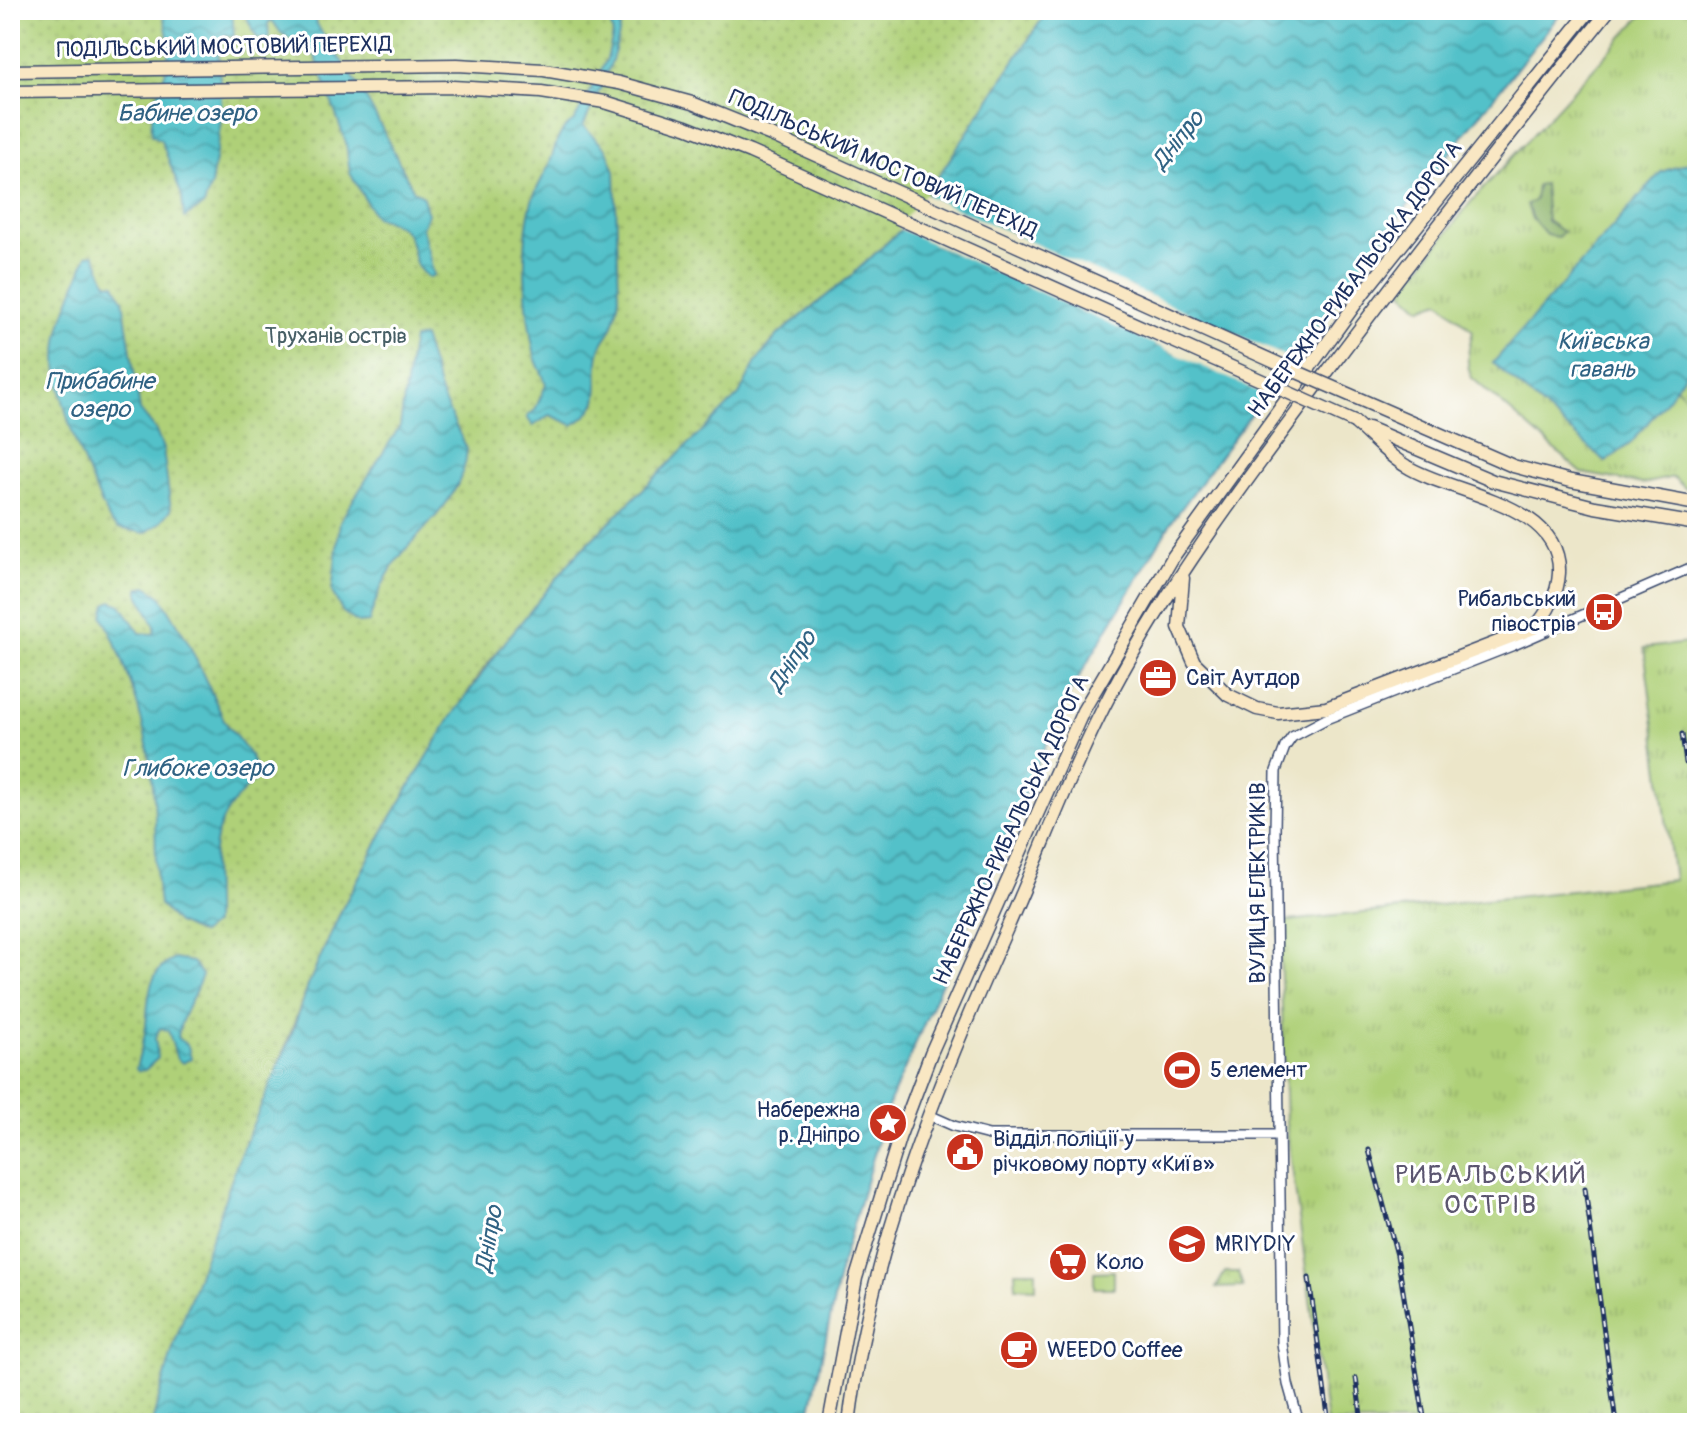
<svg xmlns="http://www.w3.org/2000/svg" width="1707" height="1433" font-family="Pangolin,sans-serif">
  <defs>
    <pattern id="grass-tufts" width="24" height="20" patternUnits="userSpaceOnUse" patternTransform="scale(2)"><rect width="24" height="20" fill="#afd078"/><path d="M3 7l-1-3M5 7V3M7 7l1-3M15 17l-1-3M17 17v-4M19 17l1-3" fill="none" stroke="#96b36a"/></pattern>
    <pattern id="forest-firs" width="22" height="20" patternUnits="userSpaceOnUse" patternTransform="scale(2)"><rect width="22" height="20" fill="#8bb268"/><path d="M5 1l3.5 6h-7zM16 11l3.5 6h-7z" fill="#719159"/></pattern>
    <pattern id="park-dots" width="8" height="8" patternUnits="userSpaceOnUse" patternTransform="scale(2)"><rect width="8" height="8" fill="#afd078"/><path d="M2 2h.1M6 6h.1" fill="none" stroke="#96b36a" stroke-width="1.8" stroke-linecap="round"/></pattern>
    <pattern id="water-waves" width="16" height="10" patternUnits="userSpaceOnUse" patternTransform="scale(2)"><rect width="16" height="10" fill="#53c1c9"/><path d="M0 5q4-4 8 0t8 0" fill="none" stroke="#449da6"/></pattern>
  </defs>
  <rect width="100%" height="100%" fill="#fff"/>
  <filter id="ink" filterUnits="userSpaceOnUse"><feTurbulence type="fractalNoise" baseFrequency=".0125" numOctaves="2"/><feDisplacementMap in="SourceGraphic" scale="16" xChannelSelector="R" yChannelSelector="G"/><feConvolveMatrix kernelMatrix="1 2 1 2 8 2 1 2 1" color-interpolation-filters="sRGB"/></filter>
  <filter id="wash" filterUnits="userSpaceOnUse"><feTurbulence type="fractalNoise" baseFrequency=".006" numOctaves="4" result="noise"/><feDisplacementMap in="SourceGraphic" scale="32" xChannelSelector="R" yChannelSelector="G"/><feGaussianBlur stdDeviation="1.8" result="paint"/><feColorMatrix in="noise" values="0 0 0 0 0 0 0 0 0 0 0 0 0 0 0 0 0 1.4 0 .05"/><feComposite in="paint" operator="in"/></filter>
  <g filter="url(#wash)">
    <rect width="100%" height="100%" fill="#ece6c9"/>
    <!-- grass -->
    <path fill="url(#grass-tufts)" stroke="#65806b" stroke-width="2" d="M1647,10H1697V160L1661,172L1605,462L1632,442L1675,386L1687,398L1691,395L1697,403V488H1685L1673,477L1643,484L1582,473L1472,378C1464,361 1469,347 1473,331L1440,301L1421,308L1402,291L1470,203Z
      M1697,642V1423H1327L1286,1123L1279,922L1674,880L1644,648Z
      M1015,1271H1036V1288L1016,1287Z
      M1114,1271V1288H1094V1272Z"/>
    <!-- forest -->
    <path fill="url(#forest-firs)" stroke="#537063" stroke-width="2" d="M1544,184L1547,221L1563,232L1558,237L1546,235L1532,219L1527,205L1535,200L1537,185Z"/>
    <!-- park -->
    <path fill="url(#park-dots)" stroke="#65806b" stroke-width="2" d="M10,10H1048L907,224L851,276L777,336L756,362L740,395L576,555L480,673L389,821L342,909L309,983L174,1345L152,1423H10Z
      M1697,356V403L1691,395L1687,398L1675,386Z
      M1225,1272H1238L1243,1287L1216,1288Z"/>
    <!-- water -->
    <path fill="url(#water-waves)" stroke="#377894" stroke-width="2" d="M162,10H232L234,37L225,35L218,51L222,114L211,185L204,205L184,218L182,196L161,140L152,135C148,104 169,78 169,48C169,36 165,22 162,10Z
      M243,10H311C320,37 343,60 358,85C379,119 395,156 414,191L422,195L428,214L422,228L434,275L429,278C398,256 431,230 375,217L350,173L346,143L315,55L281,33L272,20L268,23L269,39L257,38Z
      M607,10H622C620,53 601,87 583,126L607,150L615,171L619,296C617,308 616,322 609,333C606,338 602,342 600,349C591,382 612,403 573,425L550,415L533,426L527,417L535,410L546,385C544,374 537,366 535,356C525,313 520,243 532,201C536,188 545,175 550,162C557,144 557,131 574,121L607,59L613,35Z
      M1048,10H1563L1403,212L1313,333L1288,352L1259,403L1170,524L1066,699L889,1104L842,1262L808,1423H152L174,1345L241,1152L290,1039L309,983L342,909L389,821L451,717L508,638L576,555L739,395L756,362L777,336L851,276L907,224Z
      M1697,160V356L1669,397L1632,442L1606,462L1493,363L1661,172Z
      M94,254L107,283L115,284L123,300L140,410L155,429L163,449L171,510L160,523L145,533L118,528L110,521C89,477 56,405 57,356C57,321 76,288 87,255Z
      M423,337L442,397L467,449C465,494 429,522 402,554C385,574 376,597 369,622L358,623L343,612L332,592L340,521L400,426L411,349L413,339Z
      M147,586L162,598L188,642L225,722L250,755L255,766L254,781C200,830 216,859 214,924L201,934L177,923L159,904C154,869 157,834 154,799C150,736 131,673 103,616L106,604L112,601L121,605L140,633L154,634L155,626L139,594V589Z
      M174,959L192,962L202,975C195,996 180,1016 178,1038L188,1046L191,1058L183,1063L177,1059L168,1030L160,1028L155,1038L158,1058L145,1070L138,1071L136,1069C139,1055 145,1040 146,1025C149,999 146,972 174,959Z"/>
    <!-- pier -->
    <path fill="#ece6c9" d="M924,194L1289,358L1268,396L898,228Z"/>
  </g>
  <g filter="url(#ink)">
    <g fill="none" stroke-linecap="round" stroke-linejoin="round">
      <defs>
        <path id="street" d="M929,1115L954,1126L989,1135H1278
          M1299,1423L1288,1384L1282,1343L1275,831L1276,771L1285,747L1292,737L1326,719L1514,645L1697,565"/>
        <path id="secondary" d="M10,71L457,65L544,70L619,83L692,103L771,135L1288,368
          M10,92L453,87L541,92L605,102L686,127L750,152L1276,387
          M1368,428L1493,481L1595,507L1697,524
          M1183,578L1179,627L1194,662L1228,695L1257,709L1278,713L1326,708L1534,628C1548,613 1558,593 1559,573C1562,502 1450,494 1406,466C1387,455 1371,436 1354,422
          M829,1423L856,1278L899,1138L931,1053L1083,711L1173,557L1364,292L1590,10
          M849,1423C870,1252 934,1091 1004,935C1041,853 1071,768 1113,689C1171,580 1245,482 1318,384C1413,257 1510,133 1609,10"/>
      </defs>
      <!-- street casing -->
      <use href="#street" stroke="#3a4a6e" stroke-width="12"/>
      <!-- secondary casing -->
      <use href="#secondary" stroke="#3a4a6e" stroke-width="15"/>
      <!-- street -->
      <use href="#street" stroke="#fff" stroke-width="9"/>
      <!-- secondary -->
      <use href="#secondary" stroke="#f9e7c3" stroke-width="12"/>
      <defs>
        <path id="rail" d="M1682,734L1686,763
          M1369,1150L1397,1255L1425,1423
          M1585,1188L1616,1423
          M1309,1278L1329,1423
          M1356,1378L1362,1423"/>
      </defs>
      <!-- rail casing -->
      <use href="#rail" stroke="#1b2f5e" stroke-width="5"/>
      <!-- rail -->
      <use href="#rail" stroke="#fff" stroke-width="2" stroke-dasharray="6" stroke-linecap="butt"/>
      <defs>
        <path id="secondary-bridge" d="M1288,368L1513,466L1571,481L1697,504
          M1276,387L1354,422"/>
      </defs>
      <!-- secondary-bridge casing -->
      <use href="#secondary-bridge" stroke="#3a4a6e" stroke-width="15" stroke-linecap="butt"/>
      <!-- secondary-bridge -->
      <use href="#secondary-bridge" stroke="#f9e7c3" stroke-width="12"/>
    </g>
  </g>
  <!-- icons -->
  <defs>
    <symbol id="bus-disc" viewBox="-11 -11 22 22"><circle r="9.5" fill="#c8321e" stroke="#fff"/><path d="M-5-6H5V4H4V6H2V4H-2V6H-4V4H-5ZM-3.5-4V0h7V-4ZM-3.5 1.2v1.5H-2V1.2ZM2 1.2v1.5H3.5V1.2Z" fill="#fff"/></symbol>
    <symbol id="office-disc" viewBox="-11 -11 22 22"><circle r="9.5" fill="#c8321e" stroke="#fff"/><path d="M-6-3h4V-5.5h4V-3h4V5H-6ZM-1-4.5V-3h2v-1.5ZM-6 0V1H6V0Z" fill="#fff"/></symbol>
    <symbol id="stadium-disc" viewBox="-11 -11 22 22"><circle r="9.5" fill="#c8321e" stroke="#fff"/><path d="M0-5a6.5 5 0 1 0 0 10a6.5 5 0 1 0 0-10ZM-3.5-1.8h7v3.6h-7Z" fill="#fff"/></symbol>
    <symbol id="sight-disc" viewBox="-11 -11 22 22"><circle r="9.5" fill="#c8321e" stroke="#fff"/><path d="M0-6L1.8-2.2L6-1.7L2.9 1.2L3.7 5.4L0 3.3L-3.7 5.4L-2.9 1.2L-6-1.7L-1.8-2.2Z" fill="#fff"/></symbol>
    <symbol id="civic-disc" viewBox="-11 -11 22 22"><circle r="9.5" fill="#c8321e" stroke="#fff"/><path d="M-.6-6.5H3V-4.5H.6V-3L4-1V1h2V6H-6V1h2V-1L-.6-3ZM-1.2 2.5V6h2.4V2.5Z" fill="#fff"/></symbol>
    <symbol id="school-disc" viewBox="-11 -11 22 22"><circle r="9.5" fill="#c8321e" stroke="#fff"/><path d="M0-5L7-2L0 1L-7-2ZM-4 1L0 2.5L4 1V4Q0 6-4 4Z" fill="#fff"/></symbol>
    <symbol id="supermarket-disc" viewBox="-11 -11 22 22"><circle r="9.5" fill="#c8321e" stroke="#fff"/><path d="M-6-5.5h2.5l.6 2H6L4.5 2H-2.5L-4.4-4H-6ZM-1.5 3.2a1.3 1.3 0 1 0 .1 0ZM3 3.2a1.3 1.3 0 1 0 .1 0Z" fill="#fff"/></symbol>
    <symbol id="cafe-disc" viewBox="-11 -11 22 22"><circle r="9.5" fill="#c8321e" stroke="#fff"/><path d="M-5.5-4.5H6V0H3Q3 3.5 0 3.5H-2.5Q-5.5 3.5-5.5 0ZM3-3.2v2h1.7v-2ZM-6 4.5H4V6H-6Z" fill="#fff"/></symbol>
  </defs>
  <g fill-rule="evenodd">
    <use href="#bus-disc" x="1582" y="590" width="44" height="44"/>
    <use href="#office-disc" x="1136" y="656" width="44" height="44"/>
    <use href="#stadium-disc" x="1160" y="1048" width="44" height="44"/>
    <use href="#sight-disc" x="866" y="1101" width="44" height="44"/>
    <use href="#civic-disc" x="943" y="1130" width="44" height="44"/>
    <use href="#school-disc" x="1165" y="1222" width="44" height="44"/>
    <use href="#supermarket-disc" x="1046" y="1240" width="44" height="44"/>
    <use href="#cafe-disc" x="997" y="1328" width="44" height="44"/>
  </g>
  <g text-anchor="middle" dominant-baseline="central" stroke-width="6" stroke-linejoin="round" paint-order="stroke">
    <!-- street labels -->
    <g font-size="22" fill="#1b2f5e" stroke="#fff">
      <text transform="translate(224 47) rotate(-1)">ПОДІЛЬСЬКИЙ МОСТОВИЙ ПЕРЕХІД</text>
      <text transform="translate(883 164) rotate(24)">ПОДІЛЬСЬКИЙ МОСТОВИЙ ПЕРЕХІД</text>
      <text transform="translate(1355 279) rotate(-53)">НАБЕРЕЖНО-РИБАЛЬСЬКА ДОРОГА</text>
      <text transform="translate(1011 830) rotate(-65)">НАБЕРЕЖНО-РИБАЛЬСЬКА ДОРОГА</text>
      <text transform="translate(1258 883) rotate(-90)">ВУЛИЦЯ ЕЛЕКТРИКІВ</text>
    </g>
    <!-- park labels -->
    <g font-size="22" fill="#475f66" stroke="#fff">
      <text x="336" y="336">Труханів острів</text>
    </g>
    <!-- poi labels -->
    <g font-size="22" fill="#1b2f5e" stroke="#fff" text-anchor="start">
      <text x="1576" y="599" text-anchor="end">Рибальський<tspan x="1576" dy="25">півострів</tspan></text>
      <text x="1186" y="678">Світ Аутдор</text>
      <text x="1210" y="1070">5 елемент</text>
      <text x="860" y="1110" text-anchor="end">Набережна<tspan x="860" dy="25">р. Дніпро</tspan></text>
      <text x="993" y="1139">Відділ поліції у<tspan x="993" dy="25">річковому порту «Київ»</tspan></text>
      <text x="1215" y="1244">MRIYDIY</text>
      <text x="1096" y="1262">Коло</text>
      <text x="1047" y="1350">WEEDO Coffee</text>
    </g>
    <!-- water labels -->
    <g font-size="24" font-style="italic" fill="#2f6283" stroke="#fff">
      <text x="187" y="113">Бабине озеро</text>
      <text transform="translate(1178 140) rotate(-51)">Дніпро</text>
      <text x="1603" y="341">Київська<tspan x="1603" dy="28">гавань</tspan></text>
      <text x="100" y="381">Прибабине<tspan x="100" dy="28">озеро</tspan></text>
      <text transform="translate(792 661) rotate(-56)">Дніпро</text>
      <text x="198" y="768">Глибоке озеро</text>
      <text transform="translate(489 1239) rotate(-80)">Дніпро</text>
    </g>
    <!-- quarter labels -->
    <g font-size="26" letter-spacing="2" fill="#5b5570" stroke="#fff">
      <text x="1491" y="1175">РИБАЛЬСЬКИЙ<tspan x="1491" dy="30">ОСТРІВ</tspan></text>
    </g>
  </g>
  <!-- margin -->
  <rect width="1707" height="1433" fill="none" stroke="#fff" stroke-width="40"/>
</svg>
